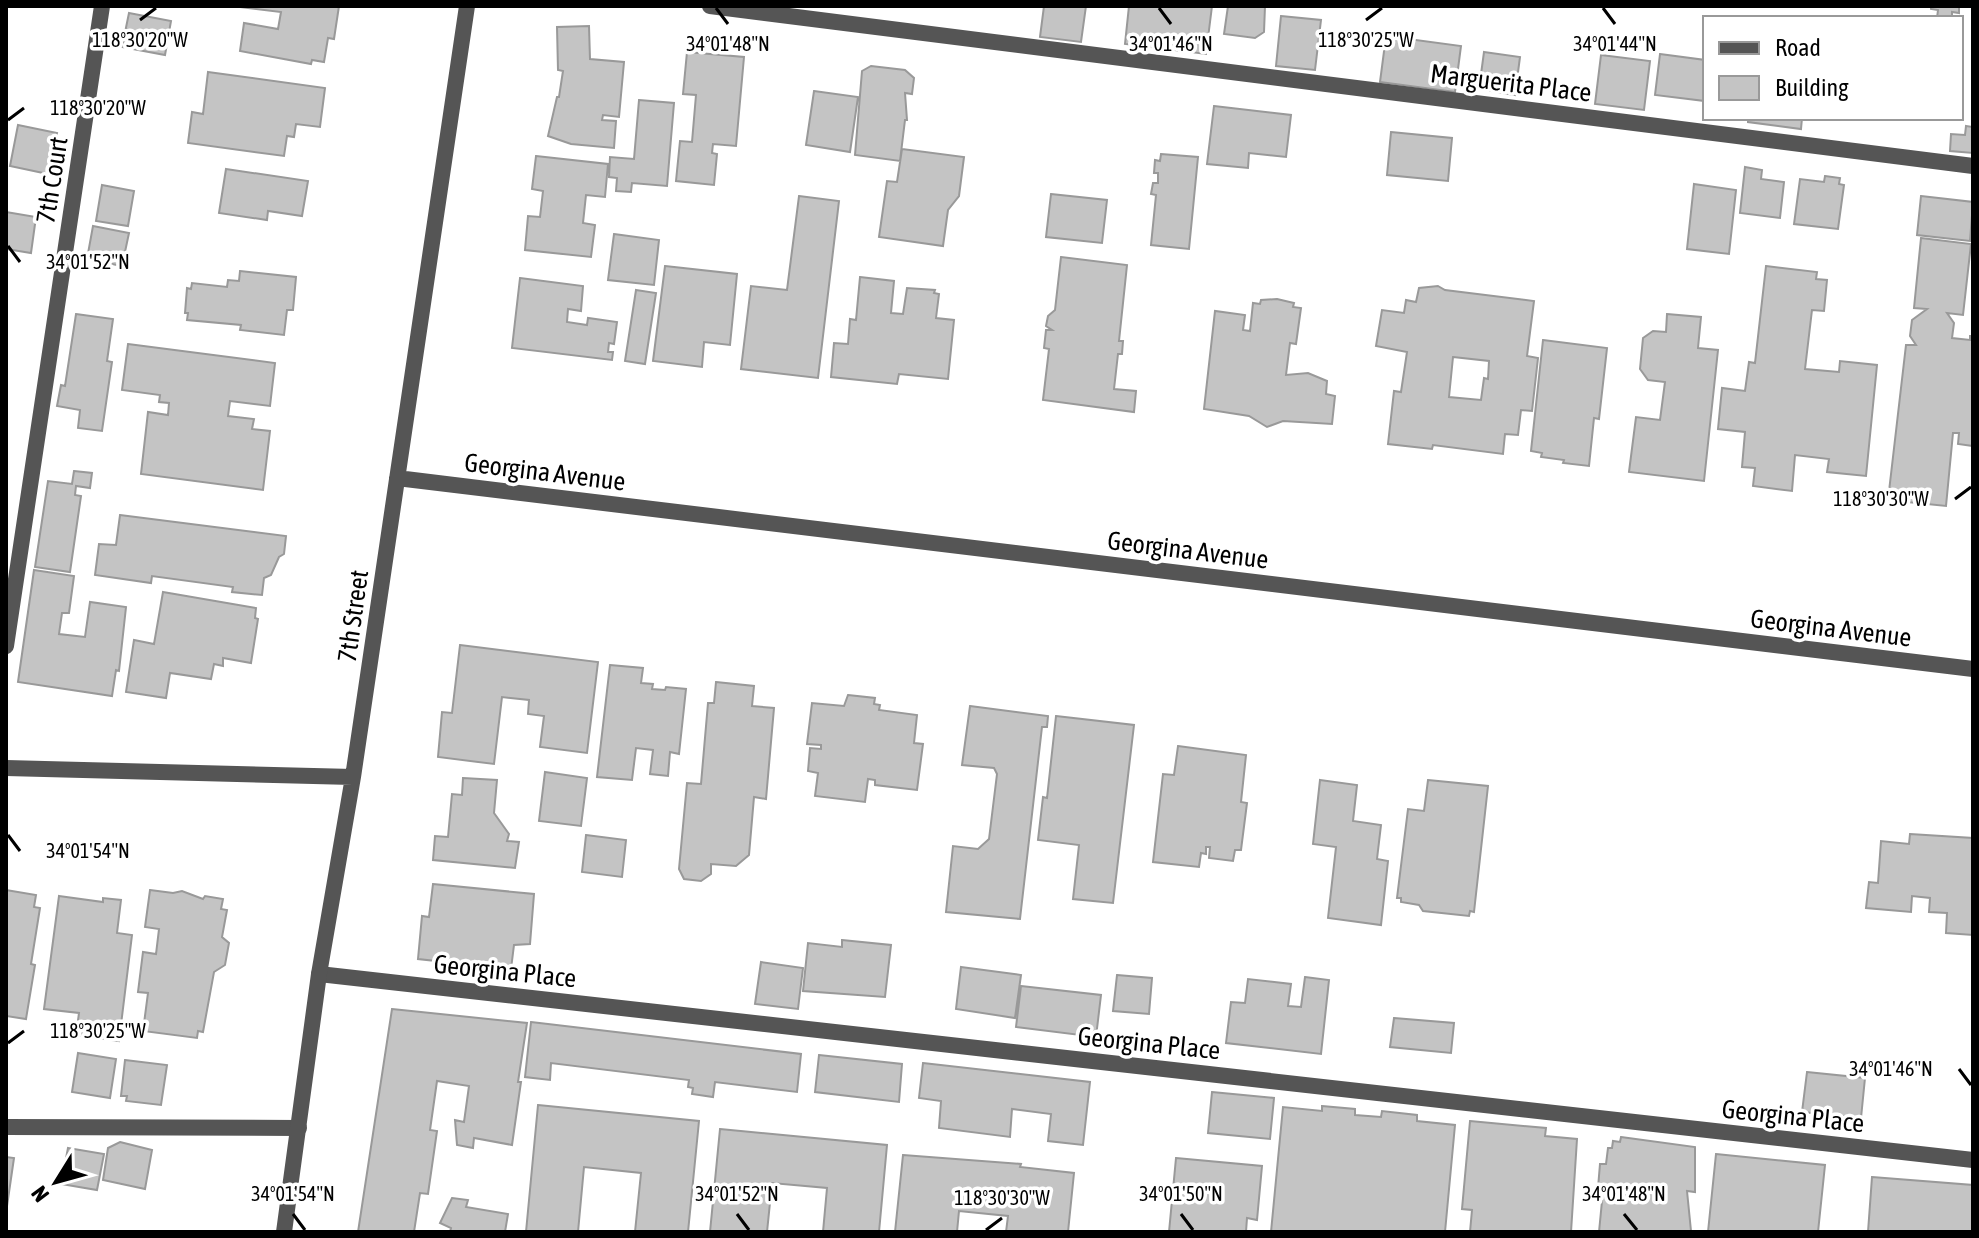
<svg xmlns="http://www.w3.org/2000/svg" width="1979" height="1238" font-family="'Asap Condensed',sans-serif">
  <rect width="100%" height="100%" fill="#fff"/>
  <!-- building -->
  <path fill="#c4c4c4" stroke="#999" stroke-width="2" fill-rule="evenodd" d="M339,6L334,39L328,38L324,62L312,60L311,64L240,51L244,23L278,29L281,12L232,6Z
    M1044,6H1086L1081,42L1040,37Z
    M1129,6H1212L1206,54L1125,44Z
    M1228,6H1265L1264,32L1255,38L1224,34Z
    M1931,6H1959V13L1952,12V18H1937L1938,10L1931,9Z
    M129,13L171,21L165,55L122,47Z
    M1281,16L1321,20L1315,70L1276,66Z
    M589,26L590,59L624,62L619,117L603,115L602,120L616,121L614,148L571,144L548,136L557,97H559L563,71L558,70L557,27Z
    M1386,36L1461,46L1455,92L1380,82Z
    M687,52L744,57L736,146L713,144L712,153L717,154L714,185L676,181L680,141L692,142L696,95L683,94Z
    M1484,52L1520,57L1515,95L1479,89Z
    M1660,54L1705,60V101L1655,95Z
    M1601,55L1650,61L1644,110L1595,104Z
    M871,66L905,70L914,78L912,94L905,93L907,120H905L900,161L855,155L862,71Z
    M208,72L325,88L320,127L296,124L294,137L287,136L284,156L188,143L192,112L203,114Z
    M814,91L858,97L850,152L806,145Z
    M639,100L674,103L667,186L632,183L631,192L616,191L617,178L609,177L610,157L634,159Z
    M1214,106L1291,115L1286,157L1249,153L1248,168L1207,164Z
    M1748,118H1802L1801,129L1748,122Z
    M18,125L57,133L48,174L10,166Z
    M1966,126L1973,127V153L1950,151L1951,134L1965,135Z
    M1391,132L1452,138L1448,181L1387,175Z
    M902,149L964,157L959,196L948,210L943,246L879,237L887,181L897,182Z
    M1161,154L1198,157L1189,249L1151,245L1156,195L1151,194L1153,183H1158V173H1154L1155,160L1160,161Z
    M536,156L608,164L605,197L586,195L583,223L595,225L591,257L525,250L528,216L540,217L543,191L532,189Z
    M1745,167L1762,170L1761,179L1784,182L1780,218L1740,213Z
    M226,169L308,181L302,216L268,211L267,220L219,213Z
    M1825,176L1840,178L1839,184L1844,185L1838,229L1794,224L1800,179L1824,182Z
    M1694,184L1736,190L1729,254L1687,249Z
    M102,185L134,191L128,226L96,221Z
    M1051,194L1107,200L1102,243L1046,237Z
    M799,196L839,201L818,378L741,369L751,286L787,290Z
    M1921,196L1973,202L1970,241L1917,235Z
    M6,212L36,217L31,253L6,249Z
    M93,226L129,233L122,266L87,259Z
    M614,234L659,240L654,285L608,280Z
    M1921,238L1971,244L1963,315L1947,313L1954,323L1952,338L1970,340V336H1973V446L1958,444L1959,433H1953L1946,506L1888,500L1906,345H1916L1910,336L1912,320L1927,309L1914,308Z
    M1061,257L1127,265L1119,341H1123L1122,354H1118L1114,389L1136,391L1134,412L1043,400L1049,349L1044,348L1046,330H1052L1046,326L1048,316L1055,310Z
    M665,266L737,274L730,345L704,342L702,367L653,361Z
    M1766,266L1817,272L1816,279L1827,280L1824,311L1812,310L1805,369L1839,372L1840,361L1877,365L1866,476L1827,472L1829,459L1795,455L1792,491L1753,486L1755,468L1742,467L1745,432L1718,429L1722,388L1745,391L1749,362L1755,363Z
    M240,271L296,277L293,310H287L284,335L240,330L241,325L187,320L188,313H185L187,288L191,289L192,283L227,287L228,280L239,281Z
    M860,277L894,281L891,313L903,314L907,288L935,290L934,293L939,294L936,318L954,320L948,379L899,374L897,384L831,377L834,343L848,344L850,319L856,320Z
    M520,278L583,286L581,311L568,309L567,322L587,325L588,318L617,322L614,344L609,343L608,352H613L612,360L512,348Z
    M1438,286L1445,290L1534,301L1527,356L1538,358L1532,411L1521,410L1518,435L1505,434L1503,454L1433,445L1432,449L1388,444L1394,391L1401,392L1407,352L1376,346L1382,310L1404,313L1406,300L1416,302L1419,288ZM1453,357L1489,361L1488,379L1484,378L1481,400L1449,397Z
    M636,290L656,293L645,364L625,361Z
    M1277,299L1294,303L1293,307L1301,308L1296,344L1290,343L1286,375L1308,373L1327,381L1326,394L1335,396L1332,424L1283,421L1267,427L1249,416L1204,409L1215,311L1245,315L1243,330L1250,331L1253,303L1260,304L1261,300Z
    M76,314L113,319L107,361L112,362L102,431L78,428L80,410L57,406L61,385L65,386Z
    M1667,314L1701,317L1698,348L1718,350L1704,481L1629,472L1636,417L1660,420L1665,382L1648,380L1640,369L1643,338L1653,331L1666,332Z
    M1543,340L1607,348L1599,419L1594,418L1589,466L1563,463L1564,460L1541,457L1542,453L1531,451Z
    M128,344L275,363L270,406L230,401L228,416L254,419L252,429L270,431L263,490L141,474L148,412L168,415L169,403L159,402L160,395L122,390Z
    M74,471L92,473L90,488L76,486L75,495L81,496L70,572L35,567L48,481L72,484Z
    M120,515L286,536L284,554L279,557L271,575L264,578L262,595L232,592L233,587L152,576L151,583L95,575L99,544L116,545Z
    M34,570L74,576L69,613H62L59,634L85,637L90,602L126,607L119,671L116,670L112,696L18,682Z
    M163,592L256,608L255,618L258,619L251,663L223,658V666L214,664L211,679L170,673L166,698L126,692L134,640L154,644Z
    M460,645L598,662L587,753L540,747L544,716L528,714L529,700L502,697L494,764L438,757L442,712L452,713Z
    M610,665L643,668L641,683L653,684L652,689L665,690L666,687L686,689L679,754L670,752L668,776L650,774L653,750L636,748L632,780L597,777Z
    M716,682L754,686L752,706L774,708L766,799L754,797L749,855L736,866L711,864V874L701,881L684,879L679,869L687,783L701,784L708,703H714Z
    M848,695L875,698L874,704L880,705L879,710L917,715L914,743L923,744L917,790L875,785V780L868,779L865,802L815,796L818,773L808,771L810,748L821,749V745L807,744L812,703L844,706Z
    M970,706L1048,716L1047,727H1042L1020,919L946,912L953,846L978,849L989,839L997,774L994,768L962,765Z
    M1056,716L1134,725L1113,903L1073,899L1079,845L1038,840L1043,797L1047,798Z
    M1178,746L1246,755L1241,802L1247,803L1241,850H1235L1233,861L1209,858L1210,847H1206V854L1201,853L1199,867L1153,862L1163,774L1174,775Z
    M545,772L587,778L581,826L539,821Z
    M463,778L497,780L494,813L509,834L507,841L519,842L515,868L433,860L435,836L448,837L452,794L462,795Z
    M1320,780L1357,785L1353,821L1381,825L1377,859L1388,861L1381,925L1328,918L1336,847L1313,844Z
    M1428,780L1488,786L1474,912L1470,911L1469,916L1423,911L1419,905L1401,902V898H1397L1408,809L1424,811Z
    M1910,834L1973,838V935L1946,933L1947,913L1929,912L1930,898L1912,896L1911,912L1866,908L1869,882L1878,883L1881,841L1909,844Z
    M586,835L626,840L622,877L582,872Z
    M433,884L534,894L530,944L514,945L511,969L418,959L422,916L429,917Z
    M6,890L36,895L34,907L40,908L31,964L35,965L26,1019L6,1016Z
    M150,890L173,893L182,891L203,899L205,896L223,899L221,909L227,910L222,937L229,943L225,965L214,972L203,1032L198,1031L197,1038L143,1031L148,993L138,992L143,952L156,954L159,929L145,927Z
    M59,896L103,902V898L121,900L117,933L132,935L119,1041L76,1035L79,1013L44,1009Z
    M842,940L891,945L885,997L803,991L808,943L842,947Z
    M761,962L803,968L798,1009L755,1004Z
    M961,967L1021,975L1015,1018L956,1009Z
    M1117,975L1152,978L1149,1014L1113,1011Z
    M1305,977L1329,980L1321,1054L1226,1043L1231,1002L1245,1003L1248,979L1291,984L1288,1006L1301,1007Z
    M1021,986L1101,995L1096,1037L1016,1027Z
    M392,1009L527,1023L518,1082H521L512,1145L474,1138L473,1148L457,1145L455,1120L464,1122L469,1086L437,1081L430,1130L437,1131L428,1194L420,1193L414,1232H358Z
    M1394,1018L1454,1023L1451,1053L1390,1047Z
    M531,1022L801,1054L797,1092L715,1082L713,1097L692,1094L693,1088L688,1087L689,1080L551,1063L550,1080L525,1077Z
    M78,1053L116,1059L110,1098L72,1092Z
    M819,1055L902,1064L899,1102L815,1092Z
    M125,1060L167,1065L161,1105L126,1101L127,1096H121Z
    M923,1063L1090,1082L1083,1145L1048,1141L1051,1114L1012,1109L1010,1137L939,1128L941,1101L919,1098Z
    M1807,1072L1865,1078L1861,1118L1802,1112Z
    M1212,1092L1274,1098L1270,1139L1208,1133Z
    M538,1105L699,1121L688,1232H635L641,1173L584,1167L578,1232H526Z
    M1322,1106L1355,1109V1115L1381,1117L1382,1111L1417,1115V1121L1455,1125L1445,1232H1271L1283,1107L1322,1111Z
    M1470,1121L1546,1128L1545,1136L1577,1139L1571,1232H1470L1472,1210L1462,1209Z
    M720,1129L887,1145L879,1232H823L827,1188L772,1183L767,1232H710Z
    M1621,1137L1695,1147V1192L1687,1191L1691,1231L1599,1232L1602,1201L1597,1200L1600,1164H1606L1608,1148H1612L1613,1141L1620,1142Z
    M120,1142L152,1150L145,1189L103,1180L108,1148Z
    M68,1148L104,1154L97,1190L61,1184Z
    M1716,1154L1825,1165L1818,1232H1708Z
    M903,1155L1021,1164L1020,1167L1074,1173L1068,1232H1006L1008,1216L959,1211L957,1232H895Z
    M6,1157L14,1158L6,1213Z
    M1176,1158L1262,1166L1257,1220L1247,1218L1246,1232H1169Z
    M1872,1177L1973,1185V1232H1868Z
    M452,1198L468,1200L466,1207L508,1214L505,1232H450L451,1228L440,1223Z"/>
  <g fill="none" stroke-linecap="round" stroke-linejoin="round">
    <!-- service -->
    <path stroke="#555" stroke-width="16" d="M710,6L1973,166
      M6,646L102,6
      M319,974L1973,1160
      M6,1127L299,1128"/>
    <!-- minor -->
    <path stroke="#555" stroke-width="16" d="M397,478L1973,669
      M6,768L353,777
      M284,1232L319,974L353,777L467,6"/>
  </g>
  <!-- ticks -->
  <path fill="none" stroke="#000" stroke-width="3" d="M716,8L728,24M1159,8L1171,24M1603,8L1615,24M140,20L156,8M1366,20L1382,8M8,120L24,108M8,246L20,262M1955,499L1971,487M8,835L20,851M8,1043L24,1031M1959,1069L1971,1085M293,1214L305,1230M737,1214L749,1230M1181,1214L1193,1230M1624,1214L1637,1230M986,1230L1002,1218"/>
  <g text-anchor="middle" dominant-baseline="central" stroke-width="7" stroke-linejoin="round" paint-order="stroke">
    <!-- street labels -->
    <g font-size="26" fill="#000" stroke="#fff">
      <text transform="translate(1511 83) rotate(7)">Marguerita Place</text>
      <text transform="translate(52 180) rotate(-81)">7th Court</text>
      <text transform="translate(545 472) rotate(7)">Georgina Avenue</text>
      <text transform="translate(1188 550) rotate(7)">Georgina Avenue</text>
      <text transform="translate(353 616) rotate(-82)">7th Street</text>
      <text transform="translate(1831 628) rotate(7)">Georgina Avenue</text>
      <text transform="translate(505 971) rotate(6)">Georgina Place</text>
      <text transform="translate(1149 1043) rotate(6)">Georgina Place</text>
      <text transform="translate(1793 1116) rotate(6)">Georgina Place</text>
    </g>
  </g>
  <g font-size="20" text-anchor="middle" fill="#000" stroke="#fff" stroke-width="7" stroke-linejoin="round" paint-order="stroke">
    <text x="140" y="47">118°30'20"W</text>
    <text x="1366" y="47">118°30'25"W</text>
    <text x="728" y="51">34°01'48"N</text>
    <text x="1171" y="51">34°01'46"N</text>
    <text x="1615" y="51">34°01'44"N</text>
    <text x="98" y="115">118°30'20"W</text>
    <text x="88" y="269">34°01'52"N</text>
    <text x="1881" y="506">118°30'30"W</text>
    <text x="88" y="858">34°01'54"N</text>
    <text x="98" y="1038">118°30'25"W</text>
    <text x="1891" y="1076">34°01'46"N</text>
    <text x="293" y="1201">34°01'54"N</text>
    <text x="737" y="1201">34°01'52"N</text>
    <text x="1181" y="1201">34°01'50"N</text>
    <text x="1624" y="1201">34°01'48"N</text>
    <text x="1002" y="1205">118°30'30"W</text>
  </g>
  <!-- border -->
  <rect width="1979" height="1238" fill="none" stroke="#000000" stroke-width="16"/>
  <!-- legend -->
  <rect x="1703" y="16" width="260" height="104" fill="#ffffff" stroke="#999999" stroke-width="2"/>
  <rect x="1719" y="42" width="40" height="12" fill="#555555" stroke="#999999" stroke-width="2"/>
  <text x="1775" y="56" font-size="24" fill="#000000">Road</text>
  <rect x="1719" y="76" width="40" height="24" fill="#c4c4c4" stroke="#999999" stroke-width="2"/>
  <text x="1775" y="96" font-size="24" fill="#000000">Building</text>
  <!-- north arrow -->
  <g transform="translate(56 1182) rotate(233)" stroke="#ffffff" stroke-width="6" paint-order="stroke">
  <path d="M0-6L14 30L0 20L-14 30Z" fill="#000000"/>
  <text y="-12" font-size="22" font-weight="bold" text-anchor="middle" fill="#000000">N</text>
  </g>
</svg>
